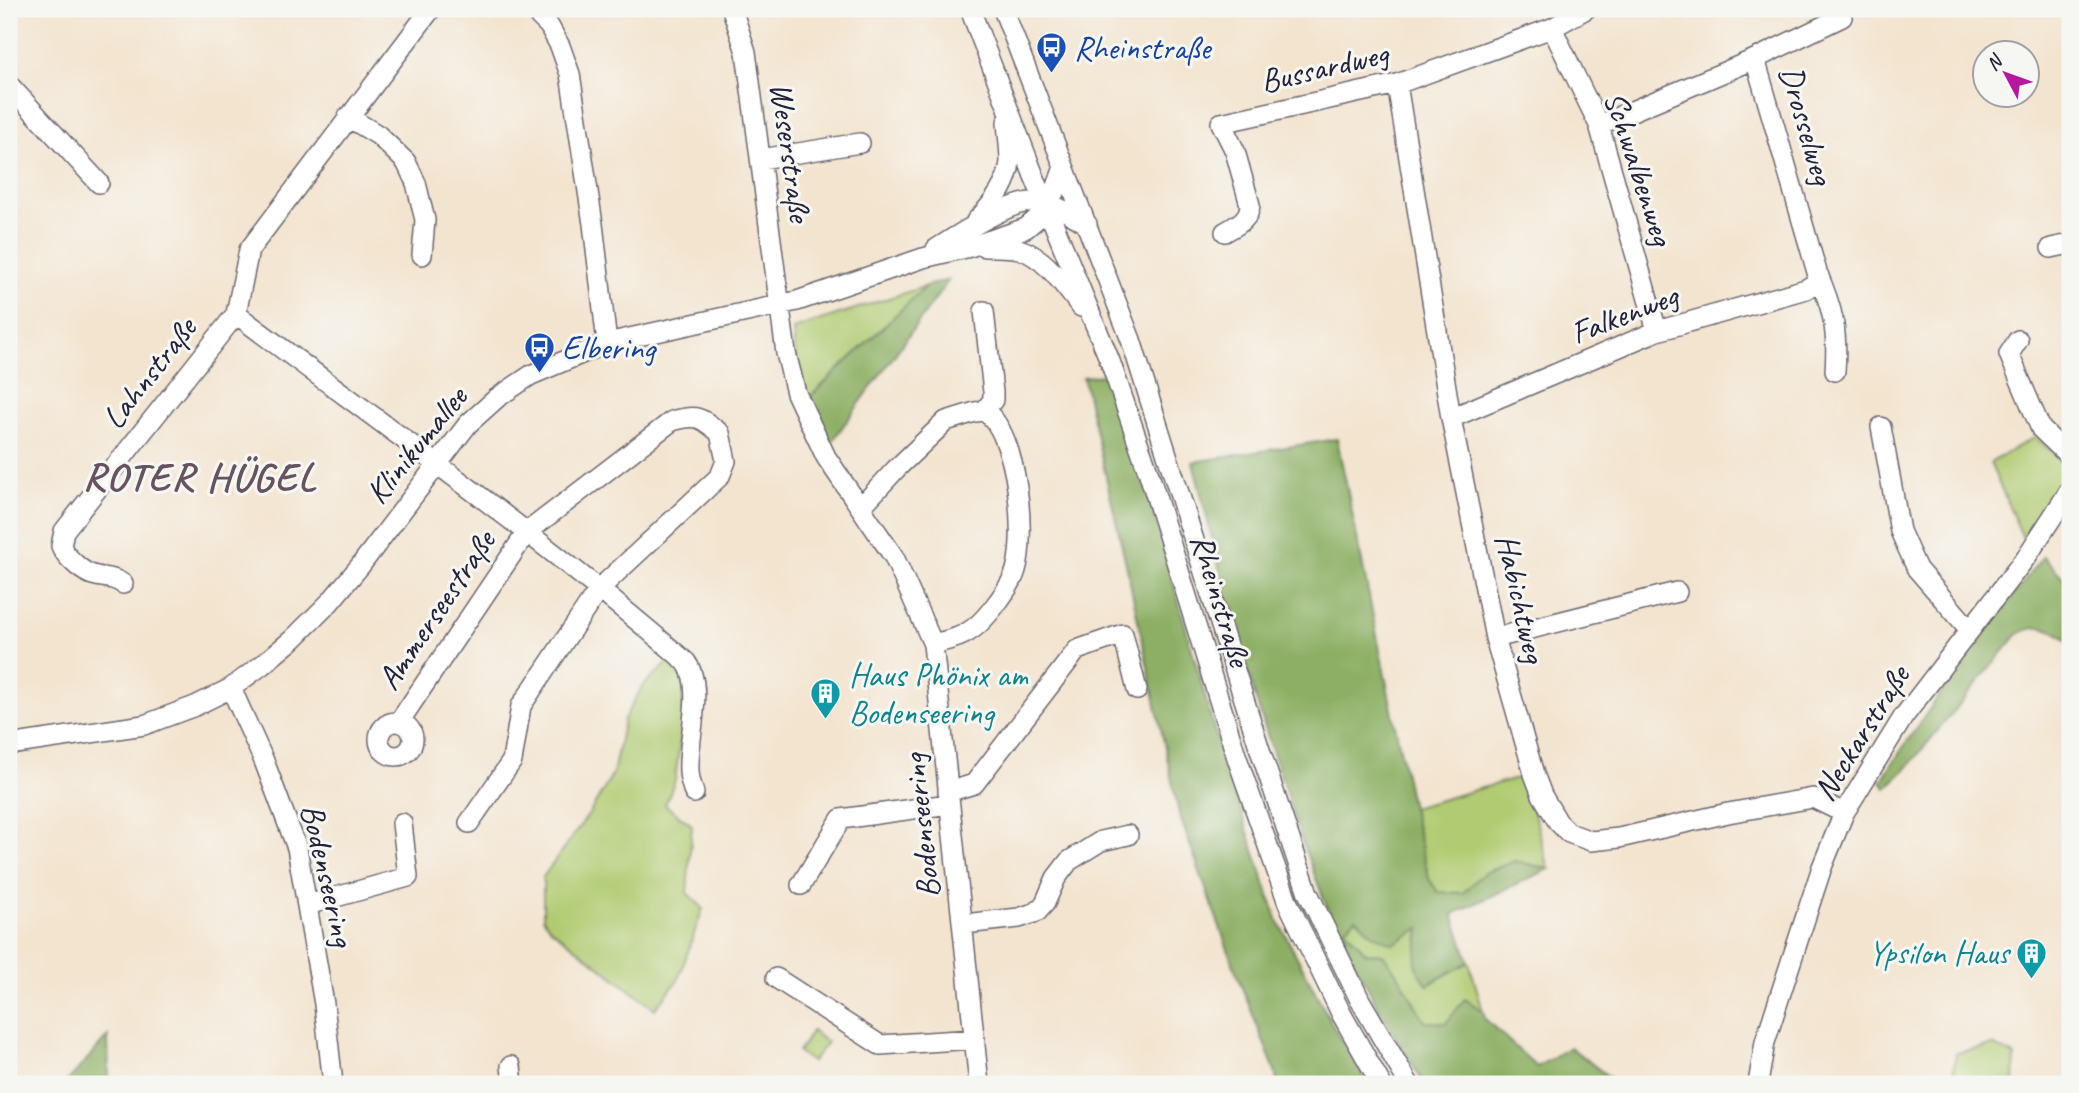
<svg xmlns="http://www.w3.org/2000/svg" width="2079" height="1093" font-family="Caveat,sans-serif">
  <rect width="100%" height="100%" fill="#f6f6f2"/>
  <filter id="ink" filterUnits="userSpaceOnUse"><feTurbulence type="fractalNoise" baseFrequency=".0143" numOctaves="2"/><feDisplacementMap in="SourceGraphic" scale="14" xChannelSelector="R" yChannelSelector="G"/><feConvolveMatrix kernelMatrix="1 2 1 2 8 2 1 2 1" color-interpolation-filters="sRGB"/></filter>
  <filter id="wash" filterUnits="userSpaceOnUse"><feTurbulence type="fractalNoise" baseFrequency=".00686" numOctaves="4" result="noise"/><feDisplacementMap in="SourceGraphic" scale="28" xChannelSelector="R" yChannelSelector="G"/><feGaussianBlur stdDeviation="1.57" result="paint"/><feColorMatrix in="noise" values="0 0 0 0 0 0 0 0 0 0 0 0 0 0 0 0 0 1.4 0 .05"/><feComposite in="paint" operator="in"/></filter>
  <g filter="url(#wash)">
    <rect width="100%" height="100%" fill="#f3e4cf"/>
    <!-- green -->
    <path fill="#b0cb71" stroke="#697656" stroke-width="2" d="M926,286L808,399L795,354L793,329Z
      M2035,437C2047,449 2065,459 2062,478L2023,538L1990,463Z
      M669,662L684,681L683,721L675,780L665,805L692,825L687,893L703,908L678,980L655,1009L550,928L543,918V877L589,814L613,774L624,719L642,687Z
      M1524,776L1549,869L1515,861L1484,873L1463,893L1438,892L1429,879L1412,808Z
      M1356,918L1372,934L1420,928L1428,985L1469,962L1483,1011L1465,999L1446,1023L1425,1022L1400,978L1383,954L1366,953L1345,929Z
      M812,1031L827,1042L812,1062L798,1052Z
      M1993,1045L2015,1056L2014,1084H1968L1953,1074L1956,1053Z"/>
    <!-- forest -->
    <path fill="#8caf63" stroke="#57684f" stroke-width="2" d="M949,280L830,444L808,399L926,286Z
      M1104,375L1151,503L1218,743L1277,919L1341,1041L1368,1084H1278L1274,1068L1239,980L1179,814L1127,568L1083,377Z
      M1337,439L1412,808L1429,879L1438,892L1463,893L1484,873L1515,861L1549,869L1453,914L1469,962L1427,985L1415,965L1420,928L1393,944L1372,934L1356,918L1345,929L1366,953L1383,954L1400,978L1425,1022L1446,1023L1465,999L1483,1011L1485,1019L1537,1067L1570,1047L1618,1084H1424L1381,1012L1334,925L1303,845L1257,703L1226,594L1193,462Z
      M2043,556L2070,585V644C2055,627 2036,622 2017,635L1905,770L1886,788L1881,781L1908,740L1952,677Z
      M108,1036L109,1084H65Z"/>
  </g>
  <g filter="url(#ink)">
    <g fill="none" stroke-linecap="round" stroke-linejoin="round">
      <defs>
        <path id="minor" d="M532,9L549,26L560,46L570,74L593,224L607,343
          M732,9L746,52L786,353L796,393L826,457L894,557L933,644L979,1084
          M970,9L1034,176L1110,361L1149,474L1237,758L1288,903L1342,1015L1381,1084
          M1003,9L1131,340L1260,750L1308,893L1360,1000L1409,1084
          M1552,28L1599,125L1657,331
          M1755,59L1817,272C1833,309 1838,330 1835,371
          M1397,84L1451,418L1495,638L1534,774L1542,795L1558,822L1569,833L1591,841L1619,838L1728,813L1813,798L1844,813
          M9,85L99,183
          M348,117L378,135L406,162L416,183L425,220L422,255
          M1599,125L1755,59L1842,17
          M761,159L860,143
          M976,221C991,206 1008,185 1010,162C1010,149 1008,135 1007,122
          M1225,232C1237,225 1249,220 1250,205L1235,151L1221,123L1397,84L1552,28L1586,9
          M985,247C996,247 1008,246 1019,249C1046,257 1065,287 1081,307
          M2051,248L2070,244
          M936,249C956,236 1009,202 1032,202C1051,201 1071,214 1087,224
          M984,311L993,392V400L984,411
          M236,314C387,428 543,538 686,662C705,687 687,740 689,771C689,778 692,786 694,793
          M2018,340L2009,354L2041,429L2070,457
          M1451,418L1657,331L1806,289L1814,284L1819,276
          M1881,427L1900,531L1917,569L1970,630
          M861,507L896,469L946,421L975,412L984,411C1018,430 1029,546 1013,578C1005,594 983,624 968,632C958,639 944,641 933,644
          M123,584C113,576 102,579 90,574C80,570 65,556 61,546L64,531L236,314L249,250L431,9
          M1495,638L1677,592
          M231,688L264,761L297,848L324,1004L333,1084
          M379 739a17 17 0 1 1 34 0a17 17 0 1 1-34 0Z
          M399,722L527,532L672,421C698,414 700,417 720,433L726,461L720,476L599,589L521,706L512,761L469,823
          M9,745L144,725L195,706L231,688L262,665L293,639L330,602L360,566L468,424L497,398L531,375L607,343L797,301L923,258L970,247L1026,228L1039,217L1056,189L1064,167
          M948,792L974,784L1077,650L1123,634L1137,690
          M801,885L841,819L949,804
          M307,905L408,877L402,823
          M964,924L1019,918L1037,912L1045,903L1056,878L1069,861L1101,841L1128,835
          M776,978L880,1045L975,1039
          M511,1066L513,1084
          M1758,1084L1765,1042L1788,971L1822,867L1844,813L1904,716L2027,556L2070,490"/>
      </defs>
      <!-- minor casing -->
      <use href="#minor" stroke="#6b666f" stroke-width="22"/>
      <!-- minor -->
      <use href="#minor" stroke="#fff" stroke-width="19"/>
    </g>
  </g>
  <!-- icons -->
  <defs>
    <symbol id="bus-pin" viewBox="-11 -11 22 30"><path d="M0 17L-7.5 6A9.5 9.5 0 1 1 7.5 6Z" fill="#1a4fb4" stroke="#f6f6f2"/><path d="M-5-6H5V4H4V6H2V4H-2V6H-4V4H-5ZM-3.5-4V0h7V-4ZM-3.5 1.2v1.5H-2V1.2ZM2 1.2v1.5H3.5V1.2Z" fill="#fff"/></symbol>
    <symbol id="building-pin" viewBox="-11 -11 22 30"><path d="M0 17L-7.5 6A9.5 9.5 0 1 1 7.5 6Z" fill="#0f9aa8" stroke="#f6f6f2"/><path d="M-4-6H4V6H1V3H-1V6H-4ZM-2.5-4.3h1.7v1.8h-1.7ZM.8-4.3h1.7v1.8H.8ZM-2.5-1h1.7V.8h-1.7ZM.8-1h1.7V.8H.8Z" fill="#fff"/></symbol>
  </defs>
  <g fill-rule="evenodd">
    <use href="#bus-pin" x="1034" y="30" width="35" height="47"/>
    <use href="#bus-pin" x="522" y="330" width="35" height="47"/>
    <use href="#building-pin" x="808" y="676" width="35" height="47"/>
    <use href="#building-pin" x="2014" y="936" width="35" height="47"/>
  </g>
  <g text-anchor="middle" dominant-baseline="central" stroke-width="6" stroke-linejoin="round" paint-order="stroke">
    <!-- transit labels -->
    <g font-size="33" fill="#164399" stroke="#f6f6f2" text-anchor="start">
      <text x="1074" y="48">Rheinstraße</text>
      <text x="562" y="348">Elbering</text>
    </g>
    <!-- street labels -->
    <g font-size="33" fill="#22223b" stroke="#f6f6f2">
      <text transform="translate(1324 67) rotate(-13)">Bussardweg</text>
      <text transform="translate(1807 125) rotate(74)">Drosselweg</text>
      <text transform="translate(791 152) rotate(82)">Weserstraße</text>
      <text transform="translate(1639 168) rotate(72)">Schwalbenweg</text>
      <text transform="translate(1624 314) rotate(-21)">Falkenweg</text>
      <text transform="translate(149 373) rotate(-52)">Lahnstraße</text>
      <text transform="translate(416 445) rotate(-51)">Klinikumallee</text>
      <text transform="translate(1521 598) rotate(77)">Habichtweg</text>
      <text transform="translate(1221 600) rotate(73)">Rheinstraße</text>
      <text transform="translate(436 610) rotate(-56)">Ammerseestraße</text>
      <text transform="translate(1861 733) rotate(-58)">Neckarstraße</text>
      <text transform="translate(921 826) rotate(-96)">Bodenseering</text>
      <text transform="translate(328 875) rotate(77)">Bodenseering</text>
    </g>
    <!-- culture labels -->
    <g font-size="33" fill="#0d838f" stroke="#f6f6f2" text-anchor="start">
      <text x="849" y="675">Haus Phönix am<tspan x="849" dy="38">Bodenseering</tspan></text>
      <text x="2009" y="953" text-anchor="end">Ypsilon Haus</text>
    </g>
    <!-- district labels -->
    <g font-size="40" font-weight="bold" letter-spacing="2" fill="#65535f" stroke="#f6f6f2">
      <text x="200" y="477">ROTER HÜGEL</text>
    </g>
  </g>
  <!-- margin -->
  <rect width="2079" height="1093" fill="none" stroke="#f6f6f2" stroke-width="35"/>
  <!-- north arrow -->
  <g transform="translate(2006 74) rotate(311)"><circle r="33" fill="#f6f6f2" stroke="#a1a1a9" stroke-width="2"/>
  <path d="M0-5L12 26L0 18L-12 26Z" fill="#b5179e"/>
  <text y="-10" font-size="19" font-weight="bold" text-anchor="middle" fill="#22223b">N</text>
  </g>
</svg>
